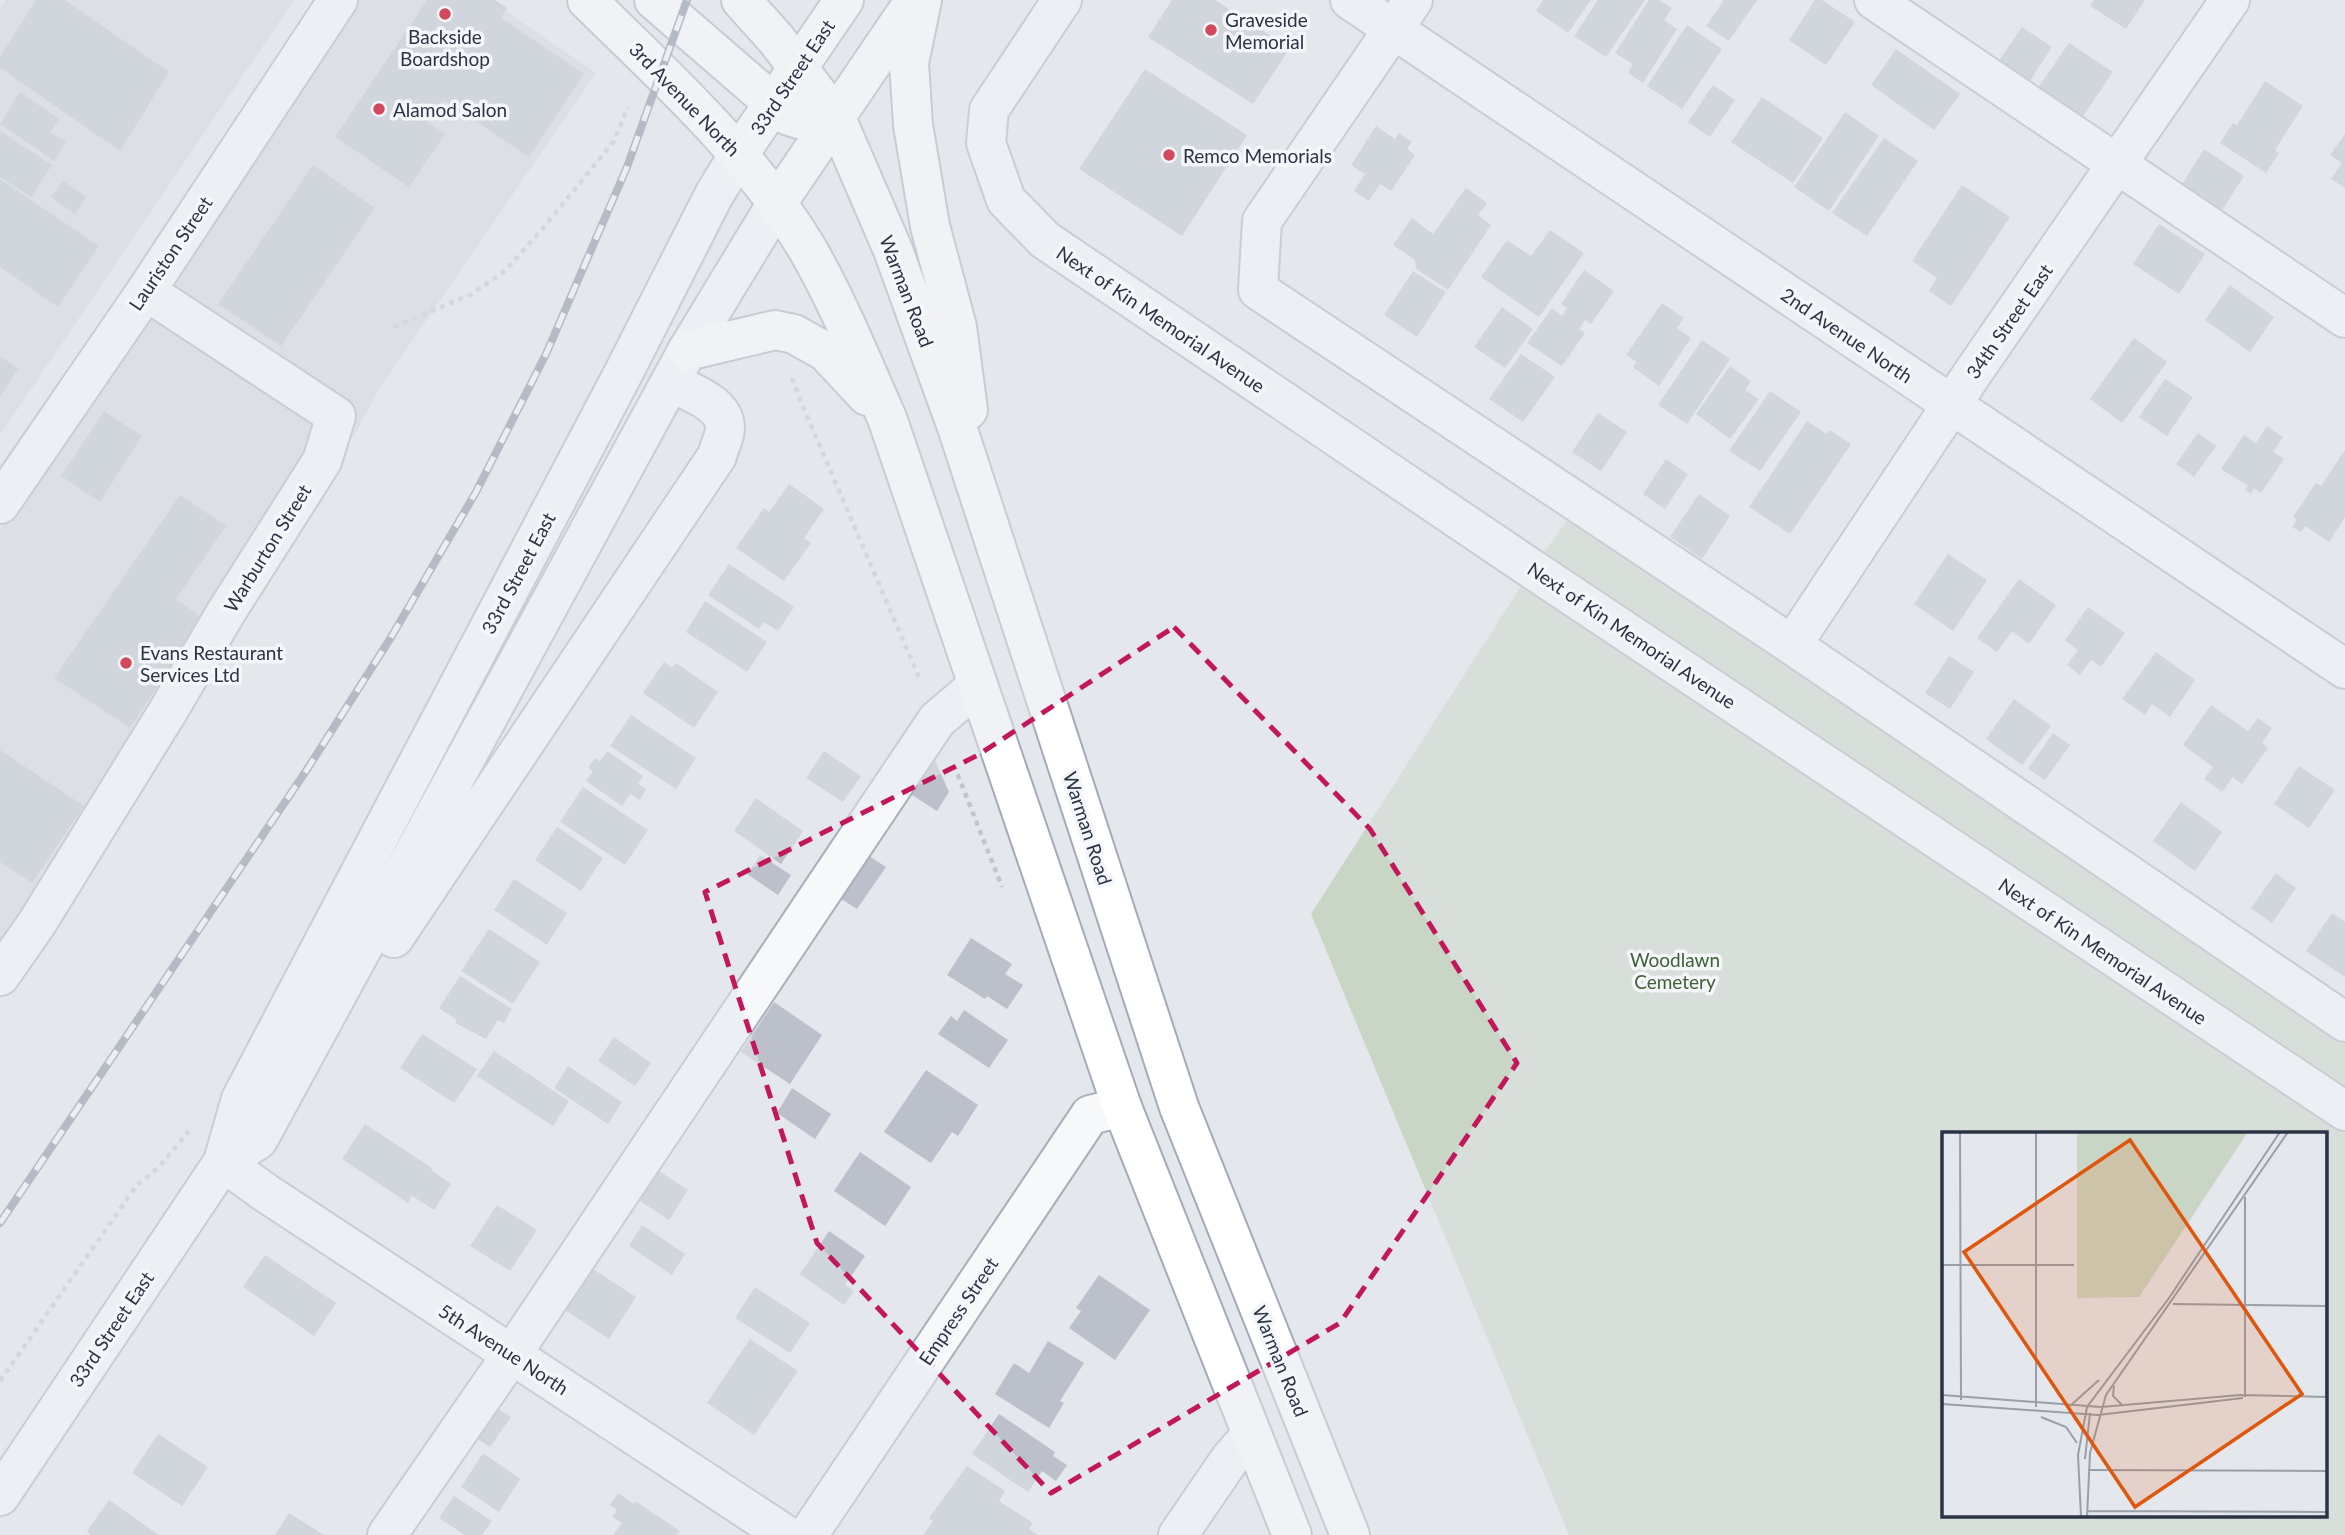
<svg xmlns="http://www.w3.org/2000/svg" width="2345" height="1535" font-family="Lato,sans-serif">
  <rect width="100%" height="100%" fill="#e4e7ec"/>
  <!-- built -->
  <path fill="#d2d6de" d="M6,0H294L0,435V8Z
    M352,0H490L596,73L377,392L357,431L0,942V530Z"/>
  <!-- green -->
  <path fill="#c9d6c5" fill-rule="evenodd" d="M1568,519L2345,1043V1535H1569L1311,914L1532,569ZM1944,1134H2326V1516H1944Z"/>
  <!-- building -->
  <path fill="#bbc0ca" d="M36,0H65L169,72L120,151L0,68V57Z
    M427,0H495L507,8L501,18L584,74L529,157L444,100L428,122L445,134L409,187L335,137Z
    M1172,0H1215L1290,48L1253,104L1148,37Z
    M1543,0H1591L1568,33L1536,11Z
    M1598,0H1645L1606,57L1574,36Z
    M1649,0H1659L1672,8L1664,20L1677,29L1643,83L1628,73L1633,64L1615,53Z
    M1724,0H1757L1729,41L1706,26Z
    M1815,0H1822L1855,22L1826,65L1789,40Z
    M2094,0H2145L2126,29L2090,6Z
    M1687,25L1722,49L1682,109L1647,86Z
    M2022,27L2052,47L2029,82L1998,62Z
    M2069,43L2113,72L2079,122L2035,92Z
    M1896,49L1960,94L1934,130L1871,85Z
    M1145,69L1247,135L1182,236L1079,169Z
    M2265,81L2303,106L2275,150L2279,153L2266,173L2220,143L2233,123L2237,125Z
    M1713,85L1735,100L1710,137L1688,122Z
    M20,92L59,119L50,132L66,142L54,161L0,124Z
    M1762,97L1823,138L1793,183L1731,142Z
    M1845,112L1879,136L1829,211L1794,187Z
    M1376,126L1395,139L1399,133L1412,142L1407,149L1415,155L1391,191L1380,184L1369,201L1354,191L1365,174L1351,165Z
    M0,131L52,165L31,197L0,177Z
    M2345,134V188L2331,179L2342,163L2330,155Z
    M1884,138L1918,161L1867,236L1832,213Z
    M2204,149L2244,176L2219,215L2179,189Z
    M313,165L375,208L281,346L218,304Z
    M0,179L99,246L58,307L0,267Z
    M63,181L86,197L75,214L51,197Z
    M1962,185L2010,217L1951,306L1929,291L1937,278L1912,261Z
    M1466,188L1487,203L1478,215L1491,225L1448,290L1416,269L1415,260L1393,245L1412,218L1433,234Z
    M2159,224L2205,254L2179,294L2133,264Z
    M1550,230L1584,253L1539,317L1481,277L1507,240L1531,256Z
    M1584,270L1614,291L1591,324L1585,320L1579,329L1585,333L1562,366L1527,343L1552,308L1562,316L1567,308L1561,304Z
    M1413,271L1446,292L1417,337L1384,315Z
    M2230,285L2274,317L2250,352L2205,320Z
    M1662,303L1684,318L1677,328L1691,338L1659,386L1633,367L1637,362L1626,355Z
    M1502,307L1533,329L1505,368L1474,347Z
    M2134,338L2167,362L2122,423L2090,399Z
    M1702,340L1730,359L1687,424L1658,405Z
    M1521,354L1555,377L1523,422L1489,399Z
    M0,356L18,369L0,397Z
    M1730,366L1751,381L1745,390L1759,399L1730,439L1696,414Z
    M2165,379L2193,397L2167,436L2139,417Z
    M1770,391L1801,412L1760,471L1729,451Z
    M104,411L142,436L100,502L61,476Z
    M1598,413L1627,432L1601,471L1572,452Z
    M1807,421L1827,434L1830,430L1851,444L1790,534L1749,507Z
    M2267,426L2283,437L2273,452L2284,459L2261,493L2254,488L2251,494L2245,490L2248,486L2221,469L2244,435L2256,443Z
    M2198,433L2216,446L2194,477L2176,464Z
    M2345,450V517L2329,542L2305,526L2301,532L2292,527L2297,520L2293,517L2316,483L2321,486Z
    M1666,459L1688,474L1665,509L1643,494Z
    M789,484L824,509L804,538L811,543L784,581L736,548L764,508L769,512Z
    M1699,494L1730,516L1702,559L1670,537Z
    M180,495L226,526L176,599L203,618L130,728L54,678Z
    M1948,554L1987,580L1953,631L1914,604Z
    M729,564L794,607L778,631L764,622L759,629L708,595Z
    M2019,579L2056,605L2029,644L2012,631L1997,652L1977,638Z
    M705,601L767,642L747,672L686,632Z
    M2088,607L2125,633L2101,667L2091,660L2080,675L2067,665L2078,650L2065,640Z
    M2156,652L2195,680L2170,717L2152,704L2145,715L2122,699Z
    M1949,656L1974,672L1950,709L1925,693Z
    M664,662L672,668L676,663L718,692L694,728L643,693Z
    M2014,699L2051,726L2022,765L1986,739Z
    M2211,705L2248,731L2258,718L2272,728L2262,743L2268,748L2242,784L2233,777L2222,792L2204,779L2213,767L2183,745Z
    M631,715L696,758L676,789L610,746Z
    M2053,733L2070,745L2045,780L2028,769Z
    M0,750L84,806L32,883L0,862Z
    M607,751L643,776L638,784L646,789L640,800L630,794L622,806L586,781L593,771L588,768L595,758L600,761Z
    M824,751L861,776L843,802L806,778Z
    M933,756L949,792L937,811L909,793Z
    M2299,766L2335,790L2309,828L2274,804Z
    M583,787L648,830L625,865L560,822Z
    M756,798L803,831L781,864L734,831Z
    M2181,802L2222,832L2195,871L2153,841Z
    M557,827L603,858L581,891L535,860Z
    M866,854L886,867L857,909L838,897Z
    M760,855L791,875L778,895L747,874Z
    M2276,873L2296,888L2272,923L2251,908Z
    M514,879L567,913L547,945L494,910Z
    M2332,913L2345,922V977L2306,951Z
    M489,929L540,962L513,1004L461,971Z
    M971,938L1012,964L1005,974L1023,985L1007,1009L987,996L985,999L947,975Z
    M460,976L512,1009L504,1023L498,1020L486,1039L455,1023L457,1020L439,1008Z
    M774,1002L822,1035L790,1084L741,1052Z
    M964,1010L1008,1040L989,1068L938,1034L951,1016L957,1021Z
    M422,1034L477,1069L454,1103L400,1068Z
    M614,1037L651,1063L635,1086L598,1061Z
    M494,1051L569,1101L553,1126L477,1076Z
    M568,1066L622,1102L608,1124L554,1088Z
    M926,1070L978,1105L958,1136L952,1132L931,1163L884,1132Z
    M792,1088L831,1114L815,1139L777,1113Z
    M365,1124L432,1168L431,1170L451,1184L434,1210L412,1196L408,1203L342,1159Z
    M860,1152L911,1187L885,1226L834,1191Z
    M659,1171L688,1190L669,1220L640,1201Z
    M497,1205L537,1230L510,1271L470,1246Z
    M642,1225L685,1254L672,1275L629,1246Z
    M829,1231L865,1256L845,1285L854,1291L844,1305L800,1274Z
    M265,1255L336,1303L314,1336L243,1287Z
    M593,1269L636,1297L609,1339L565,1310Z
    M1099,1275L1150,1310L1115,1360L1069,1328L1081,1311L1076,1308Z
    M755,1287L810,1323L790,1353L735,1318Z
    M750,1339L798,1371L754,1435L707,1403Z
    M1048,1341L1084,1363L1060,1401L1064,1403L1049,1428L995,1394L1014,1363L1029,1373Z
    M494,1406L511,1417L490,1447L473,1436Z
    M999,1414L1055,1452L1053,1456L1067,1465L1056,1481L1042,1471L1028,1492L972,1454Z
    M158,1434L208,1467L182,1506L132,1473Z
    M483,1453L520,1479L499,1512L461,1487Z
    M967,1466L1005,1491L999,1501L1033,1523L1029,1529L1038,1535H923L933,1521L929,1518Z
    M618,1493L634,1504L635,1501L680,1531L677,1535H613L622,1523L612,1517L617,1510L610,1505Z
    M454,1496L492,1521L482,1535H465L439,1518Z
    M109,1500L159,1535H90L87,1531Z
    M289,1513L324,1535H275Z"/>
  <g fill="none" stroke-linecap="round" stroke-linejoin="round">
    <defs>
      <path id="minor" d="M1062,0L989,110L986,143L1006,200L1045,240L1532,569L2345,1111
        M1350,0L2345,669
        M1413,0L1262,221L1258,290L1792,645L2345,1022
        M1874,0L2345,318
        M0,504L146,291L338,0
        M1792,645L1972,374L2230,0
        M394,938L717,456C719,447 725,437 725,428C725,403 689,392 671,382
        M0,976L37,923L168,711L225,614L322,461L336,416L146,291
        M223,1162L258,1140L687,351L777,203
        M223,1162L266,1193L786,1535
        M0,1496L223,1162L241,1099L624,372L714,195L739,154
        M387,1535L512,1354L937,720L977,686
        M808,1535L1090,1115L1122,1107
        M1178,1535L1230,1459L1251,1435"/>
      <path id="major" d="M587,0C666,78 751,154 808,250C839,304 862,362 887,418L1122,1107L1292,1535
        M654,0L787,115C803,121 820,126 836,118
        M741,0L776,39L836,118L893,250L958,430L1179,1107L1350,1535
        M922,0L909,63L913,125L930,226L957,327L968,410
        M739,154L844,0
        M777,203L915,0
        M687,351L775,330L794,334L826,352L867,396"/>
    </defs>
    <!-- minor casing -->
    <use href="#minor" stroke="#a9aeb7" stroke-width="42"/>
    <!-- major casing -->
    <use href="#major" stroke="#a3abb8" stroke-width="42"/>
    <!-- path -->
    <path stroke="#c2c5cb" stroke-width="4.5" stroke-dasharray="5 5" stroke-linecap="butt" d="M394,327L472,294L506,270L544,227L614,141L628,107
      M792,378L801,402L921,682
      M954,765L1002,887
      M0,1381L137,1185L159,1167L189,1131"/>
    <!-- minor -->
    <use href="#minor" stroke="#f7f8fa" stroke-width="38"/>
    <!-- major -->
    <use href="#major" stroke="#fff" stroke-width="38"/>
    <defs>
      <path id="rail" d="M0,1223L306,771L390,639L476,492L546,354L627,167L687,0"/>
    </defs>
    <!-- rail casing -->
    <use href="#rail" stroke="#7d8696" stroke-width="8"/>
    <!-- rail -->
    <use href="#rail" stroke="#f4f6f9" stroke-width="5" stroke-dasharray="16" stroke-linecap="butt"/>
  </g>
  <!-- marked area -->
  <path d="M0 0H2345V1535H0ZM1174,627L1370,829L1517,1063L1340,1323L1051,1493L817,1243L705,892L978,755Z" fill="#e4e7ec" fill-opacity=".55" fill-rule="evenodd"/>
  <path fill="none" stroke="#c2185b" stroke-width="5" stroke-dasharray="14 9" stroke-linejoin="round" d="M1174,627L1370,829L1517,1063L1340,1323L1051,1493L817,1243L705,892L978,755Z"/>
  <!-- markers -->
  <g fill="#d1495b" stroke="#f4f6f9" stroke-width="2.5">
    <circle cx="445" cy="14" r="7"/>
    <circle cx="1211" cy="30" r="7"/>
    <circle cx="379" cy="109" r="7"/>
    <circle cx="1169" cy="155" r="7"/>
    <circle cx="126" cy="663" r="7"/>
  </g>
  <g text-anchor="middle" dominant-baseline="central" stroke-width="7" stroke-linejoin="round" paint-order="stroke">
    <!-- poi labels -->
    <g font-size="19" fill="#2b3445" stroke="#f4f6f9" text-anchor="start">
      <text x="1225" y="19">Graveside<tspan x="1225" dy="22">Memorial</tspan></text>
      <text x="445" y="36" text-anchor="middle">Backside<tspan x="445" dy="22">Boardshop</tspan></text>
      <text x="393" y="109">Alamod Salon</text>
      <text x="1183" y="155">Remco Memorials</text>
      <text x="140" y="652">Evans Restaurant<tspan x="140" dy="22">Services Ltd</tspan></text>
    </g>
    <!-- street labels -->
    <g font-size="19" fill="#2b3445" stroke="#f4f6f9">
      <text transform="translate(792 77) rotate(-56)">33rd Street East</text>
      <text transform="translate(685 99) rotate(46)">3rd Avenue North</text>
      <text transform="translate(170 253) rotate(-56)">Lauriston Street</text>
      <text transform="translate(907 291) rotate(69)">Warman Road</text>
      <text transform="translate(1161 319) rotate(34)">Next of Kin Memorial Avenue</text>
      <text transform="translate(2009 321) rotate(-55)">34th Street East</text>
      <text transform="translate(1847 335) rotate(34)">2nd Avenue North</text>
      <text transform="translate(267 548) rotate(-58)">Warburton Street</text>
      <text transform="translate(518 573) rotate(-62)">33rd Street East</text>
      <text transform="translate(1632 635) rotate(34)">Next of Kin Memorial Avenue</text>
      <text transform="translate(1088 828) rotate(72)">Warman Road</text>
      <text transform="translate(2103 951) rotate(34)">Next of Kin Memorial Avenue</text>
      <text transform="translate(958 1311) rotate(-56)">Empress Street</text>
      <text transform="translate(111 1329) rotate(-56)">33rd Street East</text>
      <text transform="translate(504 1349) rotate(33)">5th Avenue North</text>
      <text transform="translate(1281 1361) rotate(68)">Warman Road</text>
    </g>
    <!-- park labels -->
    <g font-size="19" fill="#3f6138" stroke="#f4f6f9">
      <text x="1675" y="959">Woodlawn<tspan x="1675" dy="22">Cemetery</tspan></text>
    </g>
  </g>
  <!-- overview -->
  <g transform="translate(1942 1132)">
    <rect width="385" height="385" fill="#e4e7ec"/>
    <path d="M135,0H306L197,165L135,166Z" fill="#c9d6c5"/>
    <path fill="none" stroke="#9a9fa9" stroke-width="2" d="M18,0L19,268M94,0V275M384,0V265M303,65V265M0,133H132M231,172L385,174M172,254L171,264L181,274M0,263L159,275M0,272L156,283M128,274L157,248M159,275L298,263L385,265M156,283L301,266M99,285L124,295L135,311M143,327L148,281M146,338L385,339M145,379L385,380M139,385L136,323L145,275L227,166L338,0M145,385L148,321L164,263L346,0"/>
    <path fill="#df570f" fill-opacity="0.15" stroke="#df570f" stroke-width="3.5" d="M188,8L360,262L193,375L22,120Z"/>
    <rect width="385" height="385" fill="none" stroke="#2b3445" stroke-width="3.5"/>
  </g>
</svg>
